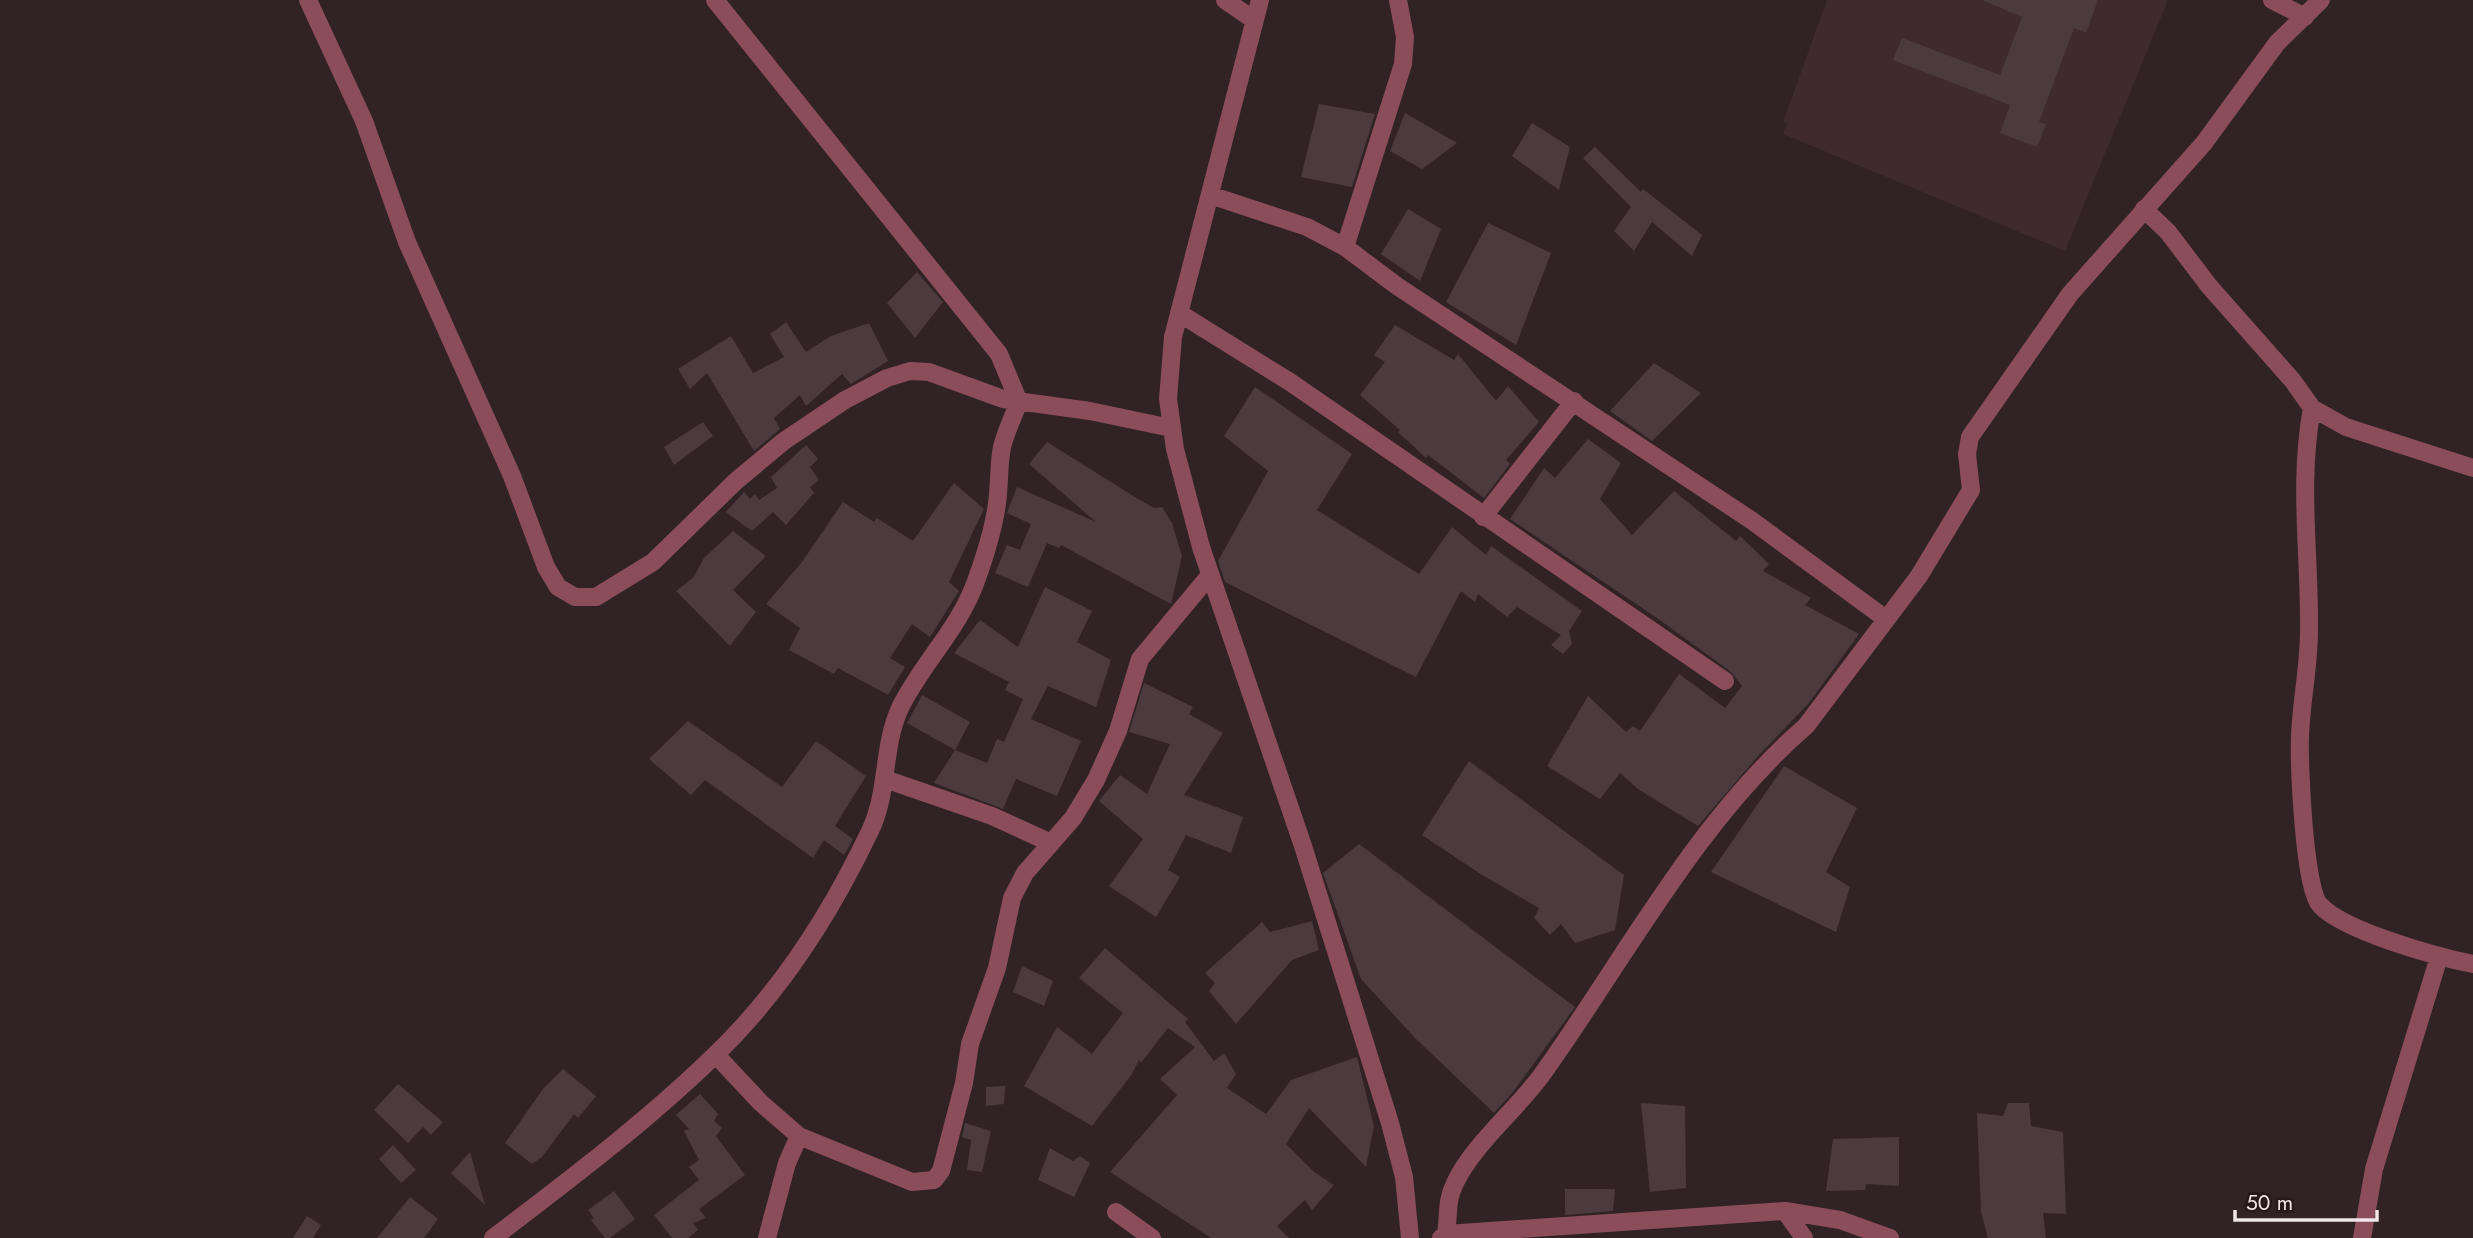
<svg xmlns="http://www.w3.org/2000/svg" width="2473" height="1238" font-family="Jost,sans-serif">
  <rect width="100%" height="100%" fill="#312224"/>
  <!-- built -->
  <path fill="#3f2a2d" d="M1827,0H2168L2065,251L1783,134L1787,124L1783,122Z"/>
  <!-- building -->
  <path fill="#4c3b3e" d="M1982,0H2098L2086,33L2074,28L2039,122L2046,124L2037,147L2000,133L2010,105L1893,60L1902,38L2000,75L2022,17Z
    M1319,104L1375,114L1352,187L1301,177Z
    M1405,113L1457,143L1422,169L1390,151Z
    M1532,123L1570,147L1559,190L1512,156Z
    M1595,147L1641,192L1643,189L1702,235L1692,256L1652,222L1634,251L1614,231L1631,207L1583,158Z
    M1408,209L1441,229L1420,281L1381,254Z
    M1488,223L1551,253L1516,345L1446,302Z
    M917,272L943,302L915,338L887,303Z
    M786,322L806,352L831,336L869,323L888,361L851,384L842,374L806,406L800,395L774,418L780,429L754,451L707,373L690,389L678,369L731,336L753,373L784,357L770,334Z
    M1395,325L1454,360L1458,354L1496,401L1508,386L1539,422L1506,460L1510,464L1484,498L1428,455L1426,458L1398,432L1400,430L1360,395L1385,362L1374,355Z
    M1654,363L1701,393L1652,441L1610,411Z
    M1255,387L1352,454L1317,510L1419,574L1452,527L1486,555L1491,546L1582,611L1569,631L1572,644L1563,654L1551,645L1561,635L1517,607L1507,617L1478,594L1475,602L1461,591L1416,677L1225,582L1218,561L1268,471L1224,436Z
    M703,422L713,436L674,465L664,447Z
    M1588,439L1621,463L1600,499L1632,535L1674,491L1736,541L1740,536L1769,564L1763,571L1811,598L1805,605L1859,634L1809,703L1758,756L1698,826L1638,789L1620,773L1600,799L1547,766L1588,696L1626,732L1633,726L1640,731L1679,674L1725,708L1742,686L1731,672L1657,618L1510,519L1544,468L1555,478Z
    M1047,442L1130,494L1154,508L1162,507L1172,523L1182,556L1171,604L1061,545L1059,548L1047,543L1028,587L995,573L1007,545L1020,550L1031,524L1007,513L1017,487L1096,522L1029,464Z
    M806,445L818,459L810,467L819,480L810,487L814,493L786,525L773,512L752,531L726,512L744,492L750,499L755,494L759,500L777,488L771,477Z
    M954,483L984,509L949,582L959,591L930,637L912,624L890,658L905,667L888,695L838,668L834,674L789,650L800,628L766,604L802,562L843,502L874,522L877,518L913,541Z
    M733,531L766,556L733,590L756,612L730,646L676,591L693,578L704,558Z
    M1045,587L1092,611L1077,642L1111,660L1096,707L1048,686L1031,719L1081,741L1057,796L1016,779L1003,809L934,783L955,750L987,763L997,739L1004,742L1023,699L1005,690L1009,682L954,653L980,620L1018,647Z
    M1144,683L1193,707L1189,714L1223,733L1184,795L1243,817L1231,853L1186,835L1168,870L1180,877L1156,917L1109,886L1143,839L1099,801L1120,775L1147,794L1170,744L1129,732Z
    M922,695L970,722L955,750L907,723Z
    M688,721L782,787L816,741L866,776L835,826L853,839L844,855L824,840L813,858L705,780L691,795L649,759Z
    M1469,761L1624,875L1615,930L1575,943L1561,924L1550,935L1534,918L1539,908L1479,873L1422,835Z
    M1784,766L1857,808L1826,872L1850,887L1836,932L1711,872Z
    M1359,844L1575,1007L1513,1092L1494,1113L1415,1038L1361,979L1323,873Z
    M1312,921L1319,950L1292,960L1236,1024L1209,991L1215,983L1205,973L1262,922L1270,932Z
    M1105,948L1188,1019L1185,1022L1214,1061L1224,1053L1236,1074L1227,1088L1266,1114L1291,1080L1357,1057L1374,1126L1366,1167L1309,1108L1286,1144L1314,1172L1334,1185L1312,1210L1305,1200L1277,1226L1289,1238H1211L1110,1172L1177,1095L1160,1079L1195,1047L1168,1028L1141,1063L1139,1060L1132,1074L1092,1126L1024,1086L1057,1027L1092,1054L1123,1013L1079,978Z
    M1022,966L1053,981L1044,1006L1013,992Z
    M563,1069L596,1096L578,1118L574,1114L542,1157L532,1164L505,1143L543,1089Z
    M398,1084L443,1122L431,1135L423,1127L408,1143L374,1110Z
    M1005,1086L1004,1104L986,1106V1087Z
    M700,1094L718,1114L714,1121L722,1128L716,1136L745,1175L699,1209L706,1218L693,1223L698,1230L688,1238H672L654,1215L699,1180L689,1167L699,1160L684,1131L689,1129L676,1115Z
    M1641,1103L1685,1106L1686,1188L1650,1192Z
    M2008,1103H2029L2031,1126L2063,1132L2066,1214L2043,1213L2046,1238H1988L1981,1212L1977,1113L2003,1116Z
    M965,1123L991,1131L982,1172L967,1170L971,1140L962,1137Z
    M1899,1137V1186L1866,1184L1865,1190L1826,1191L1833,1139Z
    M393,1145L416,1170L401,1183L379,1159Z
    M1050,1148L1073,1161L1080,1156L1090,1163L1074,1197L1038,1180Z
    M470,1152L485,1205L451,1173Z
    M1565,1189H1615L1613,1211L1565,1215Z
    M614,1191L635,1219L610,1238H605L591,1220L594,1218L588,1210Z
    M410,1197L438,1219L424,1238H377Z
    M307,1216L321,1225L313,1238H293Z"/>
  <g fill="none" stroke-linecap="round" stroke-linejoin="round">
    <!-- minor -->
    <path stroke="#8a4d59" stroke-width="18" d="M308,0L364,121L407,242L512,476L546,567L558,587L575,597H596L653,562L736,481L784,441L845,400L887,378L910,371L929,372L1003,399L1090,411L1171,428
      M1225,0L1254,20
      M1260,0L1173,337L1168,399L1175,449L1201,547L1303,846L1390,1123L1404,1177L1410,1238
      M2272,0L2305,17
      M1210,195L1307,227L1345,247L1397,286L1751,520L1886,619
      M2144,209L2168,232L2209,286L2293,381L2312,408L2346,427L2473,468
      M1345,247L1403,64L1405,37L1398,0
      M1179,313L1290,382L1725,681
      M2312,408C2298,484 2310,555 2309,631C2309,667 2301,702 2300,737C2299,764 2304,889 2320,905C2343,931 2438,957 2473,964
      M1483,517L1574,401
      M885,779L992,816L1051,843
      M716,1055L761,1103L799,1136L912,1182L934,1180L941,1171L964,1083L970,1044L997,968L1012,898L1025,873L1073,818L1096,780L1118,731L1140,659L1210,575
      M1785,1211L1804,1238
      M1116,1212L1152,1238
      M1446,1234L1785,1211L1840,1220L1890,1238
      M493,1238C569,1180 645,1123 714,1056C780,993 831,913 870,831C889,792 882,747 900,708C922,663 959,629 976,581C984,559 992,534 996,510C1000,489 998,467 1002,447C1006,431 1013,417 1019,402L999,354L715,0
      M767,1238L787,1163L799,1136
      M1441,1238L1446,1234C1449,1215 1446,1201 1455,1183C1473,1145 1516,1110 1541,1076C1625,959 1696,821 1806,726L1919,576L1971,490L1967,454L1970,437L2070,294L2204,143L2277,43L2321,0
      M2362,1238L2374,1169L2439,957"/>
  </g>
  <!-- scale -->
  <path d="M2235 1210v10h142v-10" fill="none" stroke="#f0e6e7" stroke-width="3.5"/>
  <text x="2246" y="1210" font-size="21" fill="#f0e6e7" stroke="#27181b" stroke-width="5" paint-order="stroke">50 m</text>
</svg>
